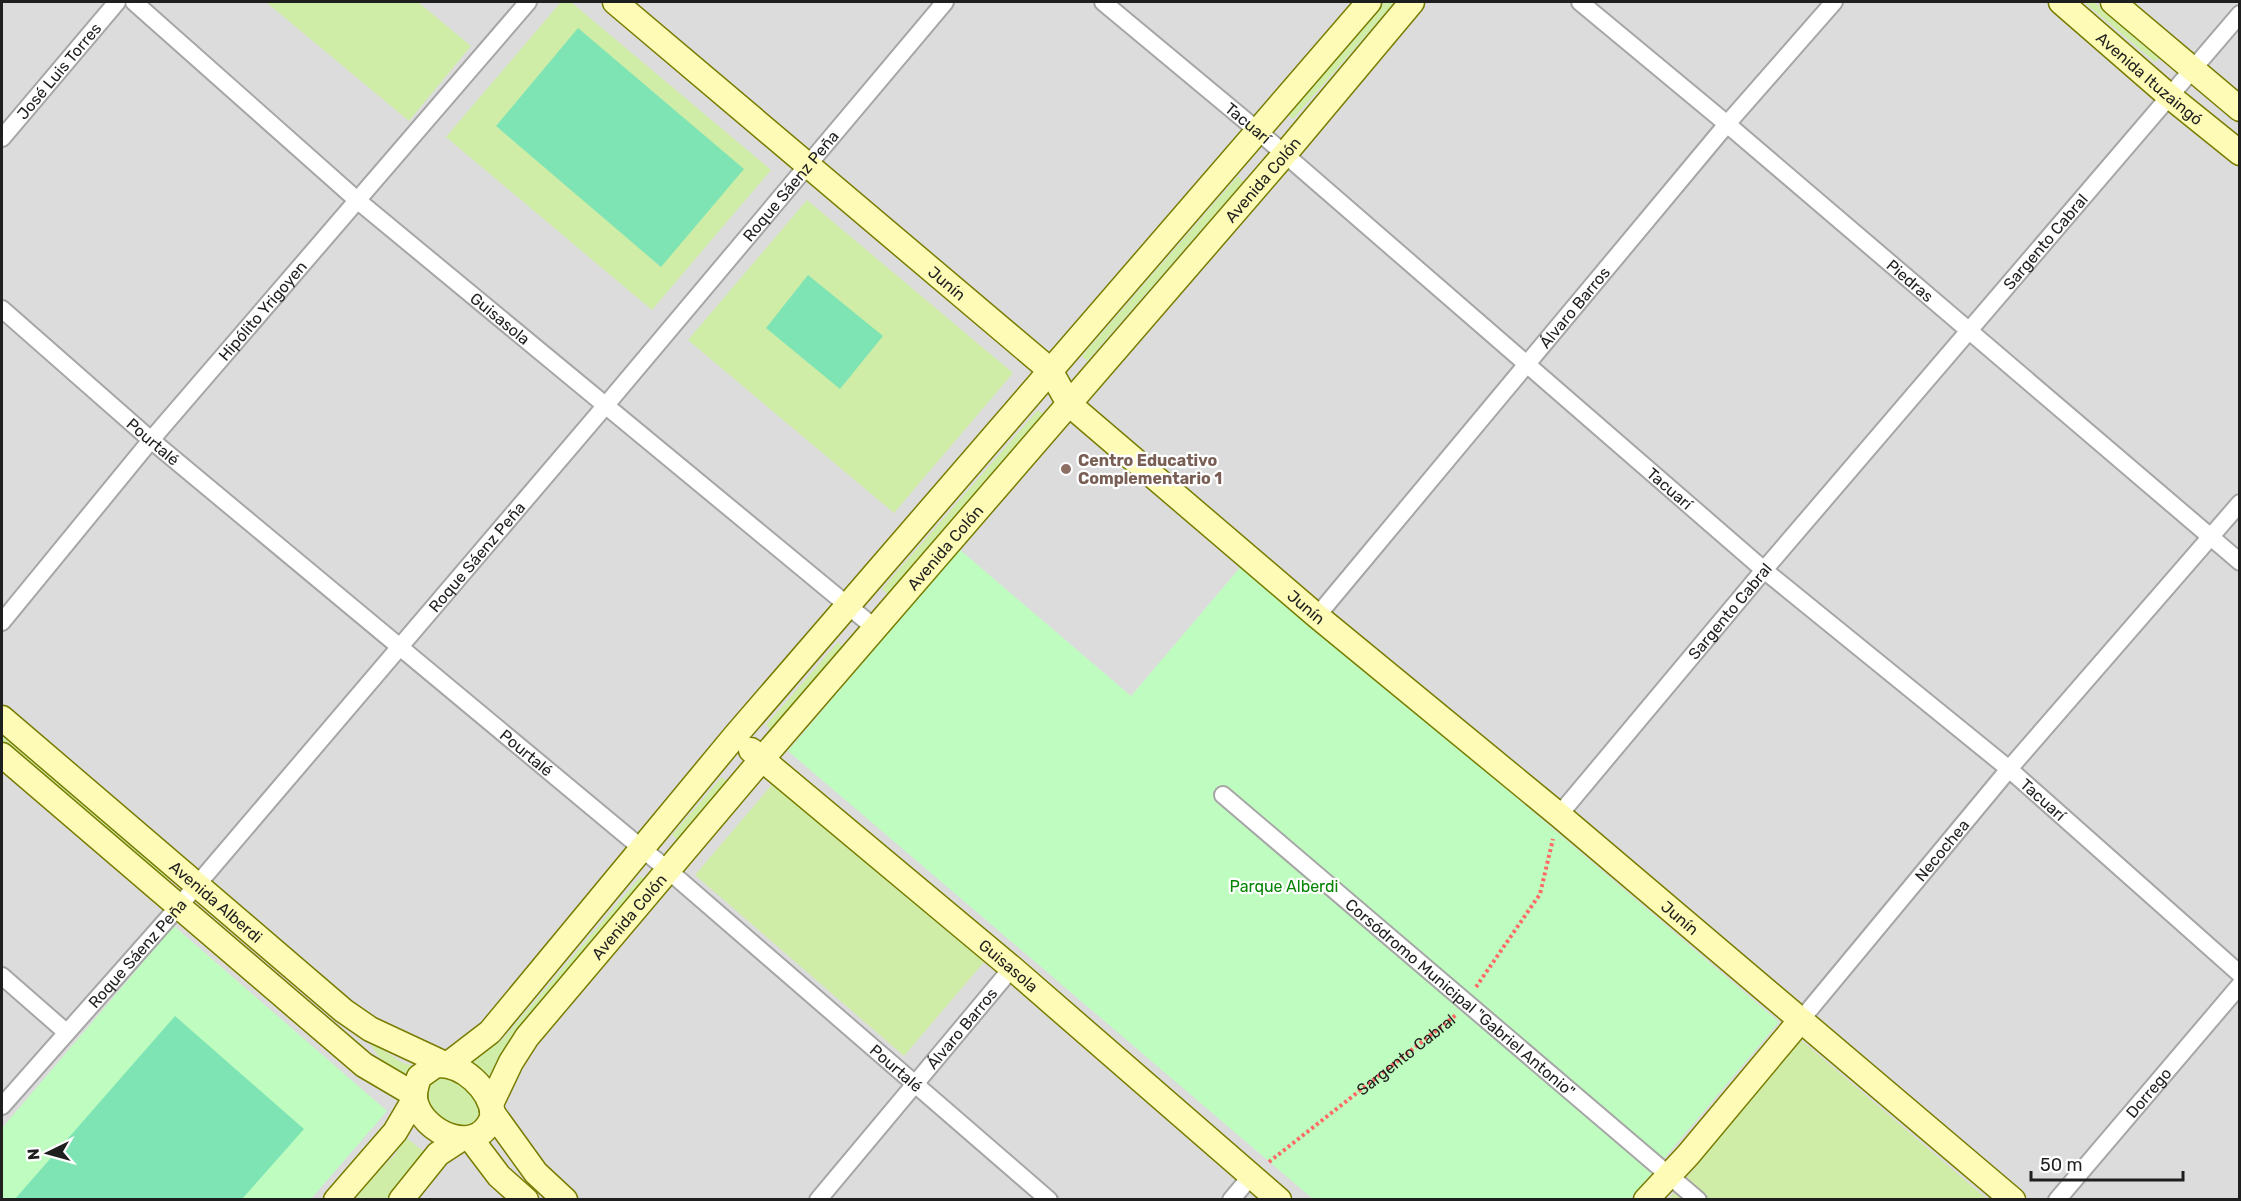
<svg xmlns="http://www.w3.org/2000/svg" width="2241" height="1201" font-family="Rubik,sans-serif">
  <rect width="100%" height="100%" fill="#f0ebe4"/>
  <!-- residential -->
  <path fill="#dddcdc" d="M2,2H2239V1199H2Z"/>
  <!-- grass -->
  <path fill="#cfeda7" d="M266,2H418L471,46L409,121Z
    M561,2H571L771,170L652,310L446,137Z
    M1385,2H1395L1293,119L1287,114Z
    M2084,2H2094L2159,58L2155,62Z
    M1238,176L1243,182L1087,361L1082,356Z
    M807,200L1013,373L894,513L688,340Z
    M1038,410L1044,415L888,594L882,589Z
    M838,642L843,647L771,730L766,725Z
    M2,732L172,876L167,881L2,741Z
    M722,777L728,782L678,840L672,835Z
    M775,781L984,962L904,1056L695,875Z
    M641,876L645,880L509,1040L491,1077L469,1059L486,1052L502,1040Z
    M369,1040L401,1062L413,1066L403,1075C389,1069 374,1054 369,1040Z
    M1801,1040L1987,1199L1668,1200Z
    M440,1073L464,1084L482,1106L477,1127L453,1128L426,1104L423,1085Z
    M403,1135L428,1155L411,1166L387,1199L349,1200L396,1154Z"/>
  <!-- park -->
  <path fill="#bffcbf" d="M959,549L1131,696L1243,564L1779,1022L1630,1199H1313L788,751Z
    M174,926L387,1111L311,1199L2,1200V1128Z"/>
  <!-- pitch -->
  <path fill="#7ee4b4" d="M578,28L744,169L661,267L496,126Z
    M808,275L883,336L840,389L766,328Z
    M175,1016L304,1129L242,1199H15Z"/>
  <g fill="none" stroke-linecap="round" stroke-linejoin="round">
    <defs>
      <g id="street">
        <path id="s2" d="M134,2L357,200L875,628"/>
        <path id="s3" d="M1103,2L1258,131L1764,570L2009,769L2240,974"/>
        <path id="s4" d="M1580,2L1727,124L2240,562"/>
        <path id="s5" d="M2,138L117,2"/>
        <path id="s6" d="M2,309L151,440L669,871L1049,1200"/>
        <path id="s7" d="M1317,616L1727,124L1834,2"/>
        <path id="s8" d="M2,622L151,440L528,2"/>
        <path id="s9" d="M1223,795L1698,1200"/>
        <path id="s10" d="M1559,815L1764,570L2240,14"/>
        <path d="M2,976L66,1032"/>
        <path id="s11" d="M1800,1021L2009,769L2240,503"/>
        <path id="s12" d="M2,1106L179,906L606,405L945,2"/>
        <path id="s13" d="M818,1200L1012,968"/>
        <path d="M1231,1200L1252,1175"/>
        <path id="s14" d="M2057,1200L2240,985"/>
      </g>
      <g id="secondary">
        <path id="s15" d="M615,2L1050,370L1069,404L1317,616L1559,815L2013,1200"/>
        <path id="s16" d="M2061,2L2168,95L2240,153"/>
        <path d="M2113,2L2240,109"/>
        <path id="s17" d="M2,718L344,1011L370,1029L445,1064"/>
        <path id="s18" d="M751,750L1012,968L1279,1200"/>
        <path d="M2,755L364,1065L415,1095"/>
        <path d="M436,1065C463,1063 490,1089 493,1115C479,1159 421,1133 415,1099C414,1092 417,1084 419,1077Z"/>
        <path d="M447,1065L490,1032L735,736L1369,2"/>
        <path id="s19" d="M491,1104L511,1062L527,1037L762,759L1284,155L1412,2"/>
        <path d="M492,1112L536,1173L565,1200"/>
        <path d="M471,1139L499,1176L526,1200"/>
        <path d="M336,1200L395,1132L415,1098"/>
        <path d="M401,1200L438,1154L461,1139"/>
        <path d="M1646,1200L1688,1155L1800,1021"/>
      </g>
    </defs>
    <!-- street casing -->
    <use href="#street" stroke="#a6a6a6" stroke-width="20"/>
    <!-- secondary casing -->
    <use href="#secondary" stroke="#787c00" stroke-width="27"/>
    <!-- path -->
    <g stroke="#ff6a67" stroke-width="4" stroke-dasharray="3 3" stroke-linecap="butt">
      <path d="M1476,987L1540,894L1553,839"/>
      <path id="s1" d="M1269,1162L1456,1015"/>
    </g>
    <!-- street -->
    <use href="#street" stroke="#fff" stroke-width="16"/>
    <!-- secondary -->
    <use href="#secondary" stroke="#fdfbb6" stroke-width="24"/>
  </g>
  <!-- markers -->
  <circle fill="#8d6e63" stroke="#fff" stroke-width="2" cx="1066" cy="469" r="6"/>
  <g text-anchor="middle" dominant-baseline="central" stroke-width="4.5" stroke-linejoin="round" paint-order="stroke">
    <!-- street labels -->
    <g font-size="16" fill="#1f1f1f" stroke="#fff">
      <text stroke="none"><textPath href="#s5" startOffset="88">José Luis Torres</textPath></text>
      <text stroke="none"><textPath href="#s16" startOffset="117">Avenida Ituzaingó</textPath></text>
      <text stroke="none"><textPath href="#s3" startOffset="189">Tacuarí</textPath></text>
      <text stroke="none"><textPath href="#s19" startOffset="1206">Avenida Colón</textPath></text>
      <text stroke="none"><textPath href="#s12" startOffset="1212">Roque Sáenz Peña</textPath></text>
      <text stroke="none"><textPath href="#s10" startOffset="752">Sargento Cabral</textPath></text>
      <text stroke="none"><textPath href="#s4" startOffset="432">Piedras</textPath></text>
      <text stroke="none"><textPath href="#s15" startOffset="435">Junín</textPath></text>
      <text stroke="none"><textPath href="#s8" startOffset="406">Hipólito Yrigoyen</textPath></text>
      <text stroke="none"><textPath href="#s7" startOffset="402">Álvaro Barros</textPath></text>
      <text stroke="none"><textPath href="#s2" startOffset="484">Guisasola</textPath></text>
      <text stroke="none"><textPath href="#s6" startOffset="201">Pourtalé</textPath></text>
      <text stroke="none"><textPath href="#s3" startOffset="747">Tacuarí</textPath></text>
      <text stroke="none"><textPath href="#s19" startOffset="720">Avenida Colón</textPath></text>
      <text stroke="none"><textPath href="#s12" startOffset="726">Roque Sáenz Peña</textPath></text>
      <text stroke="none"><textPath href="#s15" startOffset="921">Junín</textPath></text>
      <text stroke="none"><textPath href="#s10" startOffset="266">Sargento Cabral</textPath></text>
      <text stroke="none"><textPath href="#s6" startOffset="687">Pourtalé</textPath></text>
      <text stroke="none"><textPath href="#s3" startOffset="1233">Tacuarí</textPath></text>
      <text stroke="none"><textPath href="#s11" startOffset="222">Necochea</textPath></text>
      <text stroke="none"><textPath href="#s17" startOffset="282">Avenida Alberdi</textPath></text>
      <text stroke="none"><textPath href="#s19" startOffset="234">Avenida Colón</textPath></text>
      <text stroke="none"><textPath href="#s15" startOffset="1407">Junín</textPath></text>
      <text stroke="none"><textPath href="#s12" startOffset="204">Roque Sáenz Peña</textPath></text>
      <text stroke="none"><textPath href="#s18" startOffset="336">Guisasola</textPath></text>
      <text stroke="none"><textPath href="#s9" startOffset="312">Corsódromo Municipal "Gabriel Antonio"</textPath></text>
      <text stroke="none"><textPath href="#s13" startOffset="224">Álvaro Barros</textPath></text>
      <text stroke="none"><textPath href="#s1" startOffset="174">Sargento Cabral</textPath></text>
      <text stroke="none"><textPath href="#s6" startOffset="1173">Pourtalé</textPath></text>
      <text stroke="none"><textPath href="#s14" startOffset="141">Dorrego</textPath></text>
    </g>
    <!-- education labels -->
    <g font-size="16" font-weight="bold" fill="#785e54" stroke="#fff" text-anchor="start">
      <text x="1078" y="460">Centro Educativo<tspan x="1078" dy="18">Complementario 1</tspan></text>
    </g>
    <!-- park labels -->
    <g font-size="16" fill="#058406" stroke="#fff">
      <text x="1284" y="886">Parque Alberdi</text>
    </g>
  </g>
  <!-- border -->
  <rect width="2241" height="1201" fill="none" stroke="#1f1f1f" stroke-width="6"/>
  <!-- north arrow -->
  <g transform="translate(48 1153) rotate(265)" stroke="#ffffff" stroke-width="4.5" paint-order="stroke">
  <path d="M0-4.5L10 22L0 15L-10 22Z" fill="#1f1f1f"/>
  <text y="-9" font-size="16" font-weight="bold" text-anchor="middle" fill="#1f1f1f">N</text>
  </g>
  <!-- scale -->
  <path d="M2031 1171v9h152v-9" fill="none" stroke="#1f1f1f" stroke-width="3"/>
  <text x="2040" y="1171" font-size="18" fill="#1f1f1f" stroke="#ffffff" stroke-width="4.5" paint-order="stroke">50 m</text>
</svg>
